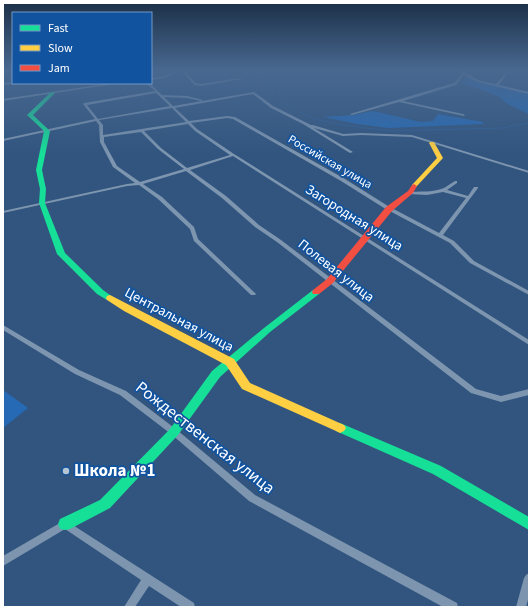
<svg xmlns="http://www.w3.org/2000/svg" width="532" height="610" font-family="'Source Sans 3',sans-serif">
  <rect width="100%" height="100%" fill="#31557f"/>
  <!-- green -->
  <path fill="#266ab5" d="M465,77L529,92V114L506,103L498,96L462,83Z
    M373,111L421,122L433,121L438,114L483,122V124L389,128L357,124L323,117L353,115Z
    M3,390L28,408L3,428Z"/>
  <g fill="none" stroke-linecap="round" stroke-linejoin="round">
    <!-- stream -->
    <path stroke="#305e95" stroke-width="1" d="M245,70L263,77L279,88L280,97L290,107L314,119L344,125L389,131L502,128L529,123"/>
    <!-- street -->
    <path fill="#7d95af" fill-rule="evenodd" d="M3,70H13V71L3,72Z
      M178,70H180L165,78L151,80V78L163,76Z
      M181,70H183L196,83L201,84L240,78L242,79L201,86L194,85Z
      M456,70C464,69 471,77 479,80C485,82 491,83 496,84L508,70H510L499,85L529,92V94L477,82L464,75L456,85L403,101L463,114L465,115L464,116L399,102L352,115L350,114L454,83L462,74Z
      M13,82L14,84L3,85V83Z
      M112,83H120L3,101V99Z
      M146,83H150L162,95L187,96L203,100L201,101L187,98L164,97L173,106L254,92L273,106L311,125H313L343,134L361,133L412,135L529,171V173L412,137L361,135L343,136L314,128L353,152L350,153L303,124L271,108L253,94L175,108L189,121L227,116L235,117L345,179L388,206L439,233L466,198L443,192L427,195L409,194H407V192C420,191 432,193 444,188C448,186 451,183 455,181H457V183L447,190L468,196L474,187H478V188L443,235L454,241L474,261L529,291V295L470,263L450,243L384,208L341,181L233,119L227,118L191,123L197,129L234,154L529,340V345L233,156L190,170L226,196L259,225L281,240L476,389L501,396L529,389V395L501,402L471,393L277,242L255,227L222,198L186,171L143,184L162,197L194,227L198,239L255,293L256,294L255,295H251L194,241L190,229L158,199L139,185L127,186L3,213V211L127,184L135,183L113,167L100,142L99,125L96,121L3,141V139L95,119L83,104L84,103L155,91ZM156,93L170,106L98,119L87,105ZM172,108L186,122L103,135V125L99,120ZM188,124L195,131L230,155L187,168L161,148L144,131ZM141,132L158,149L184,169L140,182L117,166L104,142V137Z
      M3,325L79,370L126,391L177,430L255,495L457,603L458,607H443L249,501L171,434L120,395L75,374L3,330Z
      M65,520L194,603L195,607H181L149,586L135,607H124L141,580L65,529L3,566V556Z
      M529,573V596L526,607H516L524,578L526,575Z"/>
    <!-- fast -->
    <path fill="#16e098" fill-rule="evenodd" d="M51,92L55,93L33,115L50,131L42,170L46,189L45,203L65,253L103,290L114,298L113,300H107L97,294L57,254L39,203L40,189L36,170L44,131L27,115Z
      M316,289L319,290L320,292L319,294L270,332L220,377L178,435L110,508L70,529L65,530L60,529L58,524L60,519L100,500L170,429L212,371L264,328L313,290Z
      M340,423L441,466L529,517V530L433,474L336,431L334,428L336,425Z"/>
    <!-- slow -->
    <path fill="#ffcf43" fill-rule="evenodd" d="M430,142H434L443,158L416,187H412V185L437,158L429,143Z
      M110,295L234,359L250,383L344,425L346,428L344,431L340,433L336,431L242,389L226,365L124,311L107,300L106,298L107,296Z"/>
    <!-- jam -->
    <path fill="#f24e42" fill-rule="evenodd" d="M414,184L417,186L413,193L392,211L333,283L319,294H313L312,292L313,290L327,279L386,207L408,191L412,185Z"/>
  </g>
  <!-- sky -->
  <linearGradient id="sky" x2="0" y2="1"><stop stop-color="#1b2f46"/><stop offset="0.45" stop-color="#486890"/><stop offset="1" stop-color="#486890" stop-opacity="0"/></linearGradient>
  <rect width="532" height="155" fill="url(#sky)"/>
  <!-- markers -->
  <circle fill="#b7c4d2" stroke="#11539f" stroke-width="1.5" cx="66" cy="471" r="4"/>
  <g text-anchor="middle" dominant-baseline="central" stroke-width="3.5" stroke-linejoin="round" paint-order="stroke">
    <!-- far-street labels -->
    <g font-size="12" fill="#fff" stroke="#11539f">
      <text transform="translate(330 162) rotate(30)">Российская улица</text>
    </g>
    <!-- street labels -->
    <g font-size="14" fill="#fff" stroke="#11539f">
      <text transform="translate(354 218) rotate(32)">Загородная улица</text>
      <text transform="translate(336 271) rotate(38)">Полевая улица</text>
      <text transform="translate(179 320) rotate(28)">Центральная улица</text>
    </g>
    <!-- near-street labels -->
    <g font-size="17" fill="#fff" stroke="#11539f">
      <text transform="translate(205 438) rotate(38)">Рождественская улица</text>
    </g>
    <!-- near-poi labels -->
    <g font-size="17" font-weight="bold" fill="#fff" stroke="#11539f" text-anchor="start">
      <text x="74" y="471">Школа №1</text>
    </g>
  </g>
  <!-- border -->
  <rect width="532" height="610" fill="none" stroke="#ffffff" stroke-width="8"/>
  <!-- legend -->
  <rect x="12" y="12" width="140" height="72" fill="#11539f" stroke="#7098c5"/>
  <rect x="20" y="25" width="20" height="6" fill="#16e098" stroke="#7098c5"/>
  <text x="48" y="32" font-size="12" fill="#ffffff">Fast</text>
  <rect x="20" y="45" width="20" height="6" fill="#ffcf43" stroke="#7098c5"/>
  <text x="48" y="52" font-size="12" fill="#ffffff">Slow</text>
  <rect x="20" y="65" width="20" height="6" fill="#f24e42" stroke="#7098c5"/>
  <text x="48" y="72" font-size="12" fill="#ffffff">Jam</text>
</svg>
